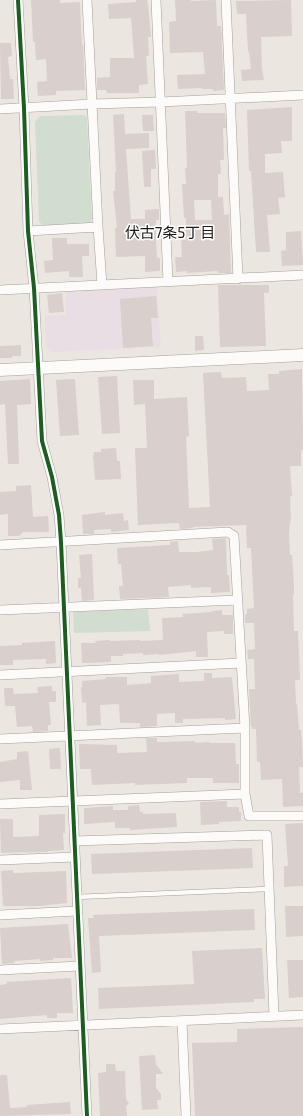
<svg xmlns="http://www.w3.org/2000/svg" width="303" height="1116" font-family="'Exo 2','Noto Sans JP',sans-serif">
  <rect width="100%" height="100%" fill="#ebe6e0"/>
  <!-- education -->
  <path fill="#eadee5" d="M157,286L161,347L51,352L46,347L45,316L66,315L65,292Z"/>
  <!-- green -->
  <path fill="#d1ddce" d="M84,115L87,118L92,219L90,223L43,226L39,221L35,122L40,116Z
    M148,609L150,631L74,633L73,612Z"/>
  <!-- building -->
  <path fill="#d9cfcc" fill-rule="evenodd" d="M31,0H60V3L80,2L81,28L82,45H83L85,90L56,91V95L38,96L37,82L47,81L46,59L36,60L35,42H33Z
    M136,0H147L148,3L151,37H148L149,56H146L148,84L139,85V93H107L106,90H97V78L110,77V58H134L131,18L109,19L108,4L136,2Z
    M175,0H191V1L216,0L217,26H221L224,90L213,91V89H202V88L178,89L177,75L205,74L203,52L170,53L169,22L176,21Z
    M291,0L292,36L261,37L262,69L264,80L242,81L241,70L251,69L249,52H248L246,14H237L236,1Z
    M0,43H11L12,56L8,57L10,79H13L14,99H1Z
    M292,107V141H281L282,153L265,154V173L283,172L285,197L278,198L280,214L267,215L270,252H256L251,171H249L247,110Z
    M185,111H197V113H225L226,128H223L224,160H220L221,174H218V197H223L224,215L229,214L231,273H218L217,271L187,273V271L176,272L175,257H182L181,240H186V218H184L182,184H186L185,168H187ZM194,200H211L212,220H195Z
    M124,114L125,134L149,133V148L126,149L131,219H145V210L159,209V220H156V241L157,258H160V271L145,272V256L116,257L115,228H117L113,191H115V172H116L113,115Z
    M142,115H153L154,131H143Z
    M155,150L156,169H151V187H144L142,151Z
    M301,231L303,265L282,266L281,251L286,250V232Z
    M52,238H67V244H89V256H82L83,277H69V271L45,273L44,261L53,260Z
    M218,285H269V293H264L266,346L220,347Z
    M62,293L64,312L49,313L47,295Z
    M156,296L158,318H151L153,346L123,348L120,299Z
    M195,336H203L204,350L195,351Z
    M21,345V356H12V358H0V346Z
    M302,369L303,450H301V466H290L292,496L290,497L291,521H290L289,534L290,555H292L294,585V595H293L294,631H298L300,680H295L296,704H297L299,730H301L302,743L303,767H299L300,793H303V806L283,807L282,779L261,780L260,762H257L256,729H252V727H251L249,689H255L254,659H248L247,650L255,649L254,623H245V615L247,614V609L254,608L251,548H247L246,525L193,527V528L180,529L179,523L138,525L135,448H147L145,404L134,405L133,380H154V399L187,397L189,436L186,437L189,508L210,507L203,373L221,372L222,378L246,377L247,391L269,390L268,374H279V371Z
    M117,376L120,433L102,434L98,377Z
    M30,379L31,404L17,405L19,464H8L5,404L0,405V381Z
    M75,379L79,435L60,436L56,380Z
    M116,448L117,461H120L121,479L95,480L93,455H94V452H101V449Z
    M31,485L33,517L48,516L49,532H23L19,536H8V514L0,515V492L16,491V486Z
    M105,512V515L123,513L124,521L128,520L129,530L111,532V529L94,530V534H83L82,515Z
    M226,538L227,575H229L230,592L211,593V587L191,588V585L168,587L169,597L120,599L119,586H123L121,564H118L117,548L170,545V542L178,541L179,552H197L213,550L212,539Z
    M92,554L94,600L82,601L81,588H78V578H81L79,555Z
    M222,610V615H233V634H224V631L207,632L208,657H196V651L159,655V654L143,655V653L123,654V656H111V662L82,663L81,643H96L95,641L110,640V641L140,640V641L163,640L162,618L183,617L182,614L212,612V611Z
    M55,641L56,663L46,664V659L13,660V665H0V646L22,645V643Z
    M204,673H212V678L232,677L236,719L225,720V718L183,719V723H175V713L157,714V726L140,727V723H120L119,704L100,705L101,725L87,726L86,702L82,703L81,687H82V681L106,679V677H127V685L151,683V676L179,674V682L204,681Z
    M52,686V691H56V702H49L51,725H48V731L33,732L32,726L17,727L15,706H5L4,688H13L14,694L38,693L37,687Z
    M146,738H157V742L195,741V743L209,742L210,743H235L236,764H239V783H213V778H187V783L135,785V783L92,785L91,769H80L79,744L117,745V753L147,752Z
    M60,748L61,769H50L49,749Z
    M28,751L32,790H20V780L0,782V762L17,759V752Z
    M227,801V807H239V812H241V821L219,822V824L201,825L200,802Z
    M139,805L140,812H143V814L176,813L177,827L130,830V828H115V822L84,824V808L113,806V810H128V806Z
    M65,814V833H63L64,850L48,851V852L1,853L0,819H13V837L39,836V815Z
    M303,823V886L284,887V866H288L285,824Z
    M252,848L253,868L92,874L91,854Z
    M13,870V873L66,871L67,903L38,906H3L1,871Z
    M285,906H303V936L286,937Z
    M254,909L255,930L99,936L101,972L92,973L88,918H94L93,915Z
    M68,924L72,958H53V960L40,961V959L14,961V963L2,964L0,928Z
    M262,948L265,999H254V1002L99,1009L98,988L194,984L192,951Z
    M287,960H303V997L289,998Z
    M71,978L73,1013H57V1018H47V1015L0,1019V985L7,984L6,982Z
    M303,1027V1116H195L192,1043L237,1042V1029Z
    M155,1055L156,1064L163,1074H156V1088L161,1094V1100H157L158,1109L142,1110L139,1056Z
    M106,1064H115L116,1071H125L126,1099L129,1104L126,1106L127,1116H100L98,1073L106,1072Z
    M0,1075H7L10,1108L27,1107V1105L70,1102L71,1114L0,1116Z"/>
  <g fill="none" stroke-linecap="round" stroke-linejoin="round">
    <defs>
      <path id="lane" d="M76,897L269,889"/>
      <path id="street" d="M18,0L24,108L28,231L34,288L42,441L52,477L59,515L61,542L87,1116
        M87,0L98,227L102,285
        M156,0L168,282
        M226,0L238,279
        M0,109L92,104L161,102L303,95
        M28,231L98,227
        M0,290L303,275
        M0,545L228,532L234,536L245,728V794L249,816H303
        M0,610L238,600
        M0,675L241,663
        M0,739L245,728
        M0,804L245,794
        M74,841L267,835L274,1016
        M0,860L75,857
        M0,915L77,911
        M0,970L79,966
        M182,1021L186,1116
        M0,1029L303,1015"/>
      <path id="secondary" d="M0,370L303,355"/>
    </defs>
    <!-- lane casing -->
    <use href="#lane" stroke="#a29f9a" stroke-width="5.5"/>
    <!-- street casing -->
    <use href="#street" stroke="#a29f9a" stroke-width="10"/>
    <!-- secondary casing -->
    <use href="#secondary" stroke="#a29f9a" stroke-width="13"/>
    <!-- lane -->
    <use href="#lane" stroke="#fcfbfa" stroke-width="4.5"/>
    <!-- street -->
    <use href="#street" stroke="#fcfbfa" stroke-width="9"/>
    <!-- secondary -->
    <use href="#secondary" stroke="#fcfbfa" stroke-width="12"/>
    <defs>
      <path id="cycleway" d="M18,0L24,108L28,231L34,288L42,441L52,477L59,515L61,542L87,1116"/>
    </defs>
    <!-- cycleway casing -->
    <use href="#cycleway" stroke="#fff" stroke-width="6"/>
    <!-- cycleway -->
    <use href="#cycleway" stroke="#1b5e20" stroke-width="4"/>
  </g>
  <g text-anchor="middle" dominant-baseline="central" stroke-width="3" stroke-linejoin="round" paint-order="stroke">
    <!-- neighbourhood labels -->
    <g font-size="15" fill="#1c1915" stroke="#fff">
      <text x="170" y="232">伏古7条5丁目</text>
    </g>
  </g>
</svg>
